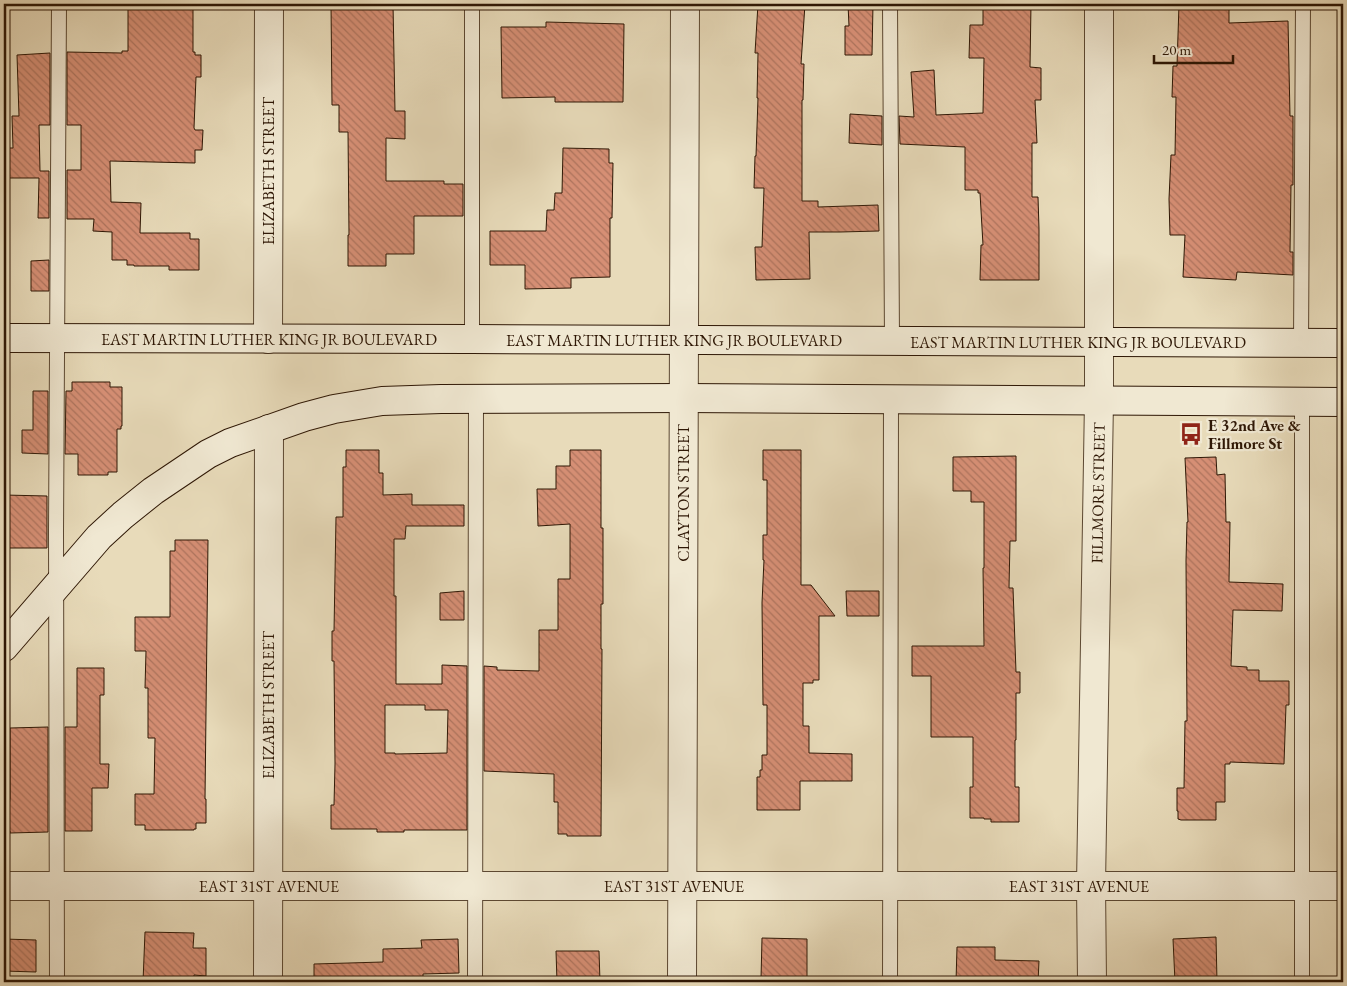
<svg xmlns="http://www.w3.org/2000/svg" width="1347" height="986" font-family="'EB Garamond',serif">
  <defs>
    <pattern id="building-back-hatch" width="6" height="6" patternUnits="userSpaceOnUse" patternTransform="scale(1.25)"><rect width="6" height="6" fill="#d68f75"/><path d="M-1 5l2 2M0 0l6 6M5-1l2 2" fill="none" stroke="#ae745e"/></pattern>
  </defs>
  <rect width="100%" height="100%" fill="#e8dbba"/>
  <filter id="stains"><feTurbulence type="fractalNoise" baseFrequency=".004" numOctaves="4"/><feColorMatrix values="0 0 0 0 .2 0 0 0 0 .09 0 0 0 0 .02 0 0 0 .5 -.17"/></filter>
  <radialGradient id="worn" r=".72"><stop offset=".6" stop-color="#630" stop-opacity="0"/><stop offset="1" stop-color="#630" stop-opacity=".3"/></radialGradient>
  <!-- building -->
  <path fill="url(#building-back-hatch)" stroke="#2e1705" fill-rule="evenodd" d="M128,4H159V8H193V52H195V55H201V77H196L194,128L195,130H203L202,150H195V163L110,161L111,202L141,203L140,233H190V239H199V270H169V266H134V265H127V260H112V232L93,231L94,219H67V170H81V125H67V52L122,53V51H128Z
    M331,4H393L395,111H405V139L386,138V181H444V184H463V216H414V254H386V266H348V235H349L348,132H339V105H332Z
    M758,4H805L801,64H804L803,100H802V201H818V207L878,205L879,231L840,232H809L810,279L756,280L755,247H762L764,188H754L755,156H756L758,98H757L758,53H755Z
    M848,4H873L872,55H845V26H849Z
    M983,4H1031L1030,67L1041,68V100H1035L1037,143H1032V197H1038L1039,229V280H980L981,245H983L980,193H978V190H965V147L900,144L899,116L914,117L911,72L934,70L936,115L983,113L984,58H969L970,25H983Z
    M1179,4H1229V23L1288,21L1290,116H1293V185H1291L1290,252H1293V275L1237,272L1236,280L1183,277L1185,235H1170L1169,199L1171,155H1175L1176,97H1172L1173,66H1177Z
    M546,22L624,24L623,102H555V97L502,98L501,27H546Z
    M50,53V125H39L40,171H49V218H38L39,178H4V148H13L12,116H19L17,55Z
    M850,114L882,116V145L849,143Z
    M563,148L609,149V163H613L612,218H610V277L571,278V288L525,289V265H490V231H546L547,210H554L555,193H562Z
    M49,260V291H31V261Z
    M72,382H110V387H122V426H121V429H117V472H108V475H78V454H65L66,391H72Z
    M33,391H48V454L22,453V430H33Z
    M346,450H379V473H383V495L412,494V505H464V526H406L405,539H394V596H396V684H442V665L467,666V830H404V832H377V829H331V805H334L335,764L334,661H332V631H334L336,517H343V467H346ZM385,705H425V710H448L447,753L395,754V753H385Z
    M570,450H601V528H603V604H601V649H602L601,836H567V834H558V802H554V774L484,771V666L497,667V670L539,671V630H558V579H570V524L538,526L537,489H556V466H570Z
    M763,450H801V585H811L835,616H819V680H813V683H803V726H809V753L852,754V781H800V810H757V777H760V770H762V755H767V705H763L762,603L764,560H763V535H767V480H763Z
    M1016,456V541H1010L1009,588H1013L1016,672H1020V693H1016V740H1015V787H1019V822H991V819H984V818H970V787H973V737H931V676H912V646H984L983,568H984V502H971V491H953V457Z
    M1216,457L1217,475L1225,474L1226,522H1230L1229,582L1283,584L1282,611L1233,610L1231,666L1247,667V670H1259V681H1289V705H1286L1284,764L1230,762V764H1225V802H1216V820H1181L1178,819V811H1177V788H1184L1185,721H1187L1186,561L1187,522H1188L1185,458Z
    M4,495L47,496V548H4Z
    M175,540H208L205,799H206V823H196V829H194V830H145V825H135V794H154L155,738H148V688H145L146,651H135V617H170V551H175Z
    M464,591V620H440V593Z
    M846,591H879V616H847Z
    M77,668H104V695H100V764H109L108,788H92V831H65V727H77Z
    M48,727V832L10,833V831H4V807H9L10,798V728Z
    M145,932L194,933L193,948H206V976L194,975V982H143Z
    M1216,937L1217,982H1175L1173,939Z
    M762,938L807,939V980L761,979Z
    M4,939L36,940V972L4,971Z
    M458,939L459,973L423,974V982H314V964L383,962V949L422,948L421,940Z
    M957,947H995V960L1039,961L1038,982H956Z
    M556,951H599L600,982H557Z"/>
  <g fill="none" stroke-linecap="round" stroke-linejoin="round">
    <defs>
      <path id="lane" d="M472,4V339
        M890,4L892,341
        M1301,343L1303,4
        M57,982L56,532L59,4
        M475,982L476,399
        M890,982L891,399
        M1302,982V401"/>
      <path id="street" d="M268,339L269,4
        M4,886H1343
        M268,982L269,429
        M682,982L685,4
        M1092,982L1091,885L1099,400V4"/>
      <path id="secondary" d="M4,338L472,339L1343,343
        M4,647L99,537L123,515L153,491L208,454L230,443L304,417L334,409L382,401L441,399L683,398L1343,402"/>
    </defs>
    <!-- lane casing -->
    <use href="#lane" stroke="#5c4832" stroke-width="16"/>
    <!-- street casing -->
    <use href="#street" stroke="#5c4832" stroke-width="30"/>
    <!-- secondary casing -->
    <use href="#secondary" stroke="#2e1705" stroke-width="30"/>
    <!-- lane -->
    <use href="#lane" stroke="#f0e8d2" stroke-width="14"/>
    <!-- street -->
    <use href="#street" stroke="#f0e8d2" stroke-width="28"/>
    <!-- secondary -->
    <use href="#secondary" stroke="#f0e8d2" stroke-width="28"/>
  </g>
  <!-- icons -->
  <defs>
    <symbol id="bus-bare" viewBox="-9 -9 18 18"><path d="M-5-6H5V4H4V6H2V4H-2V6H-4V4H-5ZM-3.5-4V0h7V-4ZM-3.5 1.2v1.5H-2V1.2ZM2 1.2v1.5H3.5V1.2Z" fill="#8f2418" stroke="#f0e8d2" stroke-width="2.5" paint-order="stroke"/></symbol>
  </defs>
  <g fill-rule="evenodd">
    <use href="#bus-bare" x="1175" y="418" width="32" height="32"/>
  </g>
  <g text-anchor="middle" dominant-baseline="central" stroke-width="4.5" stroke-linejoin="round" paint-order="stroke">
    <!-- street labels -->
    <g font-size="16" fill="#2e1705" stroke="#f0e8d2">
      <text transform="translate(268 171) rotate(-90)">ELIZABETH STREET</text>
      <text x="269" y="339">EAST MARTIN LUTHER KING JR BOULEVARD</text>
      <text x="674" y="340">EAST MARTIN LUTHER KING JR BOULEVARD</text>
      <text x="1078" y="342">EAST MARTIN LUTHER KING JR BOULEVARD</text>
      <text transform="translate(683 493) rotate(-90)">CLAYTON STREET</text>
      <text transform="translate(1098 493) rotate(-89)">FILLMORE STREET</text>
      <text transform="translate(268 705) rotate(-90)">ELIZABETH STREET</text>
      <text x="269" y="886">EAST 31ST AVENUE</text>
      <text x="674" y="886">EAST 31ST AVENUE</text>
      <text x="1079" y="886">EAST 31ST AVENUE</text>
    </g>
    <!-- poi labels -->
    <g font-size="16" font-weight="bold" fill="#2e1705" stroke="#f0e8d2" text-anchor="start">
      <text x="1208" y="425">E 32nd Ave &amp;<tspan x="1208" dy="18">Fillmore St</tspan></text>
    </g>
  </g>
  <!-- margin -->
  <rect width="1347" height="986" fill="none" stroke="#e8dbba" stroke-width="20"/>
  <rect x="5" y="5" width="1337" height="976" fill="none" stroke="#2e1705" stroke-width="2.5"/>
  <rect x="10" y="10" width="1327" height="966" fill="none" stroke="#2e1705"/>
  <!-- scale -->
  <path d="M1154 55v8h79v-8" fill="none" stroke="#2e1705" stroke-width="2.5"/>
  <text x="1162" y="55" font-size="15" fill="#2e1705" stroke="#f0e8d2" stroke-width="4" paint-order="stroke">20 m</text>
  <rect width="100%" height="100%" filter="url(#stains)"/>
  <rect width="100%" height="100%" fill="url(#worn)"/>
</svg>
